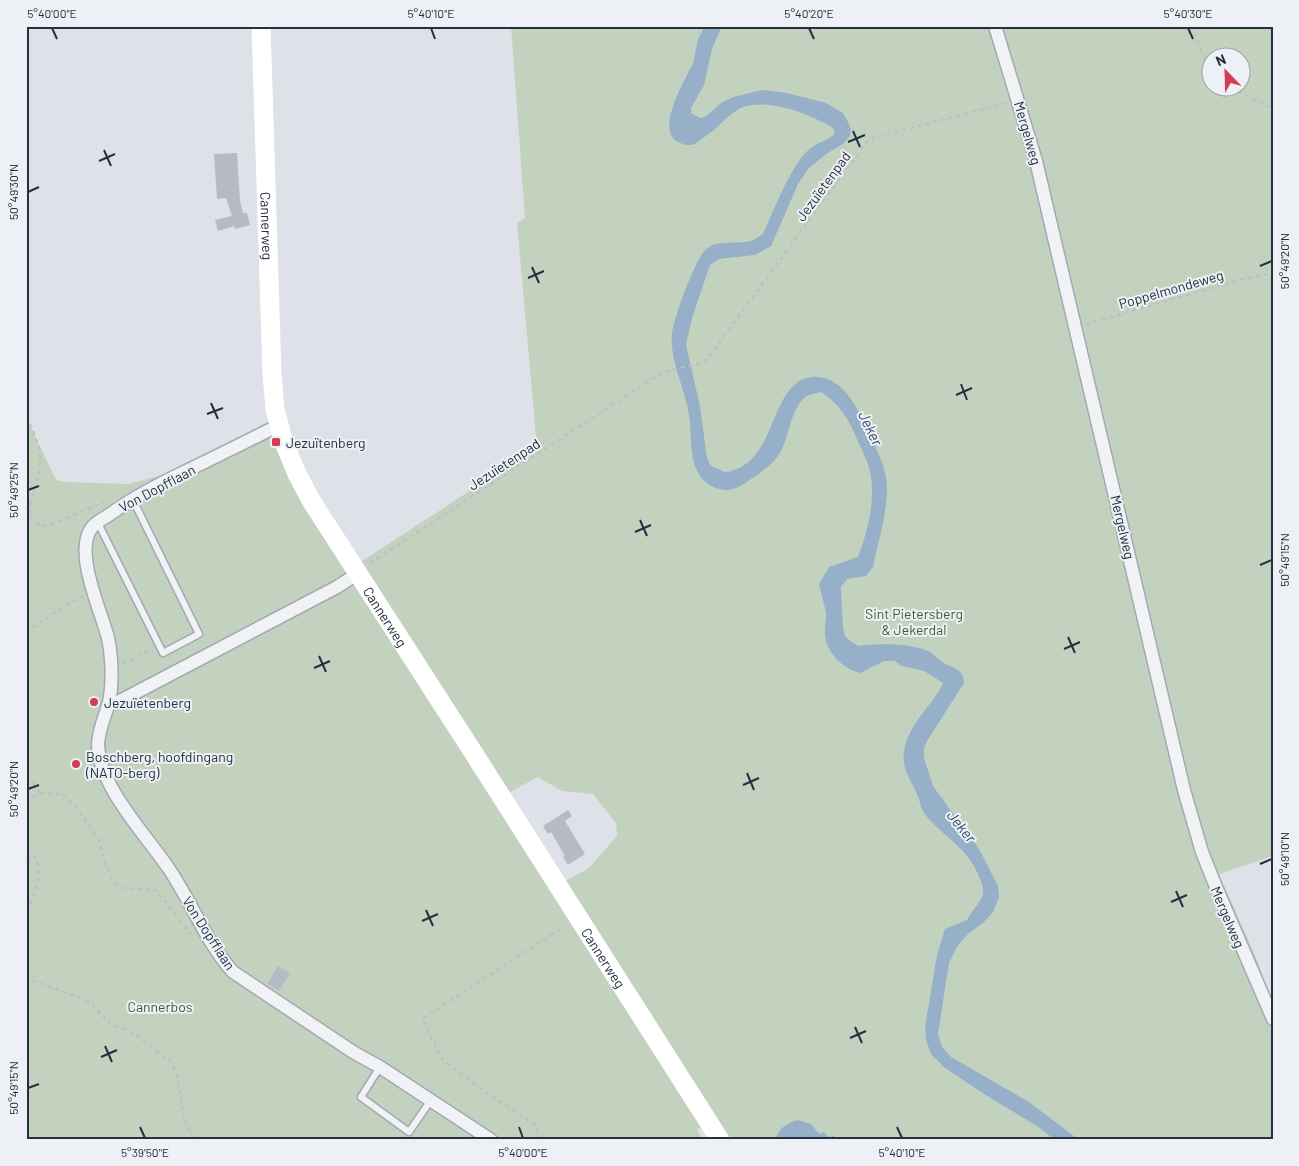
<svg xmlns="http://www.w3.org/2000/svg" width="1299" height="1166" font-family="Barlow,sans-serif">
  <rect width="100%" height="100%" fill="#dee2e8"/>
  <!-- green -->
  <path fill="#c3d2be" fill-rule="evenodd" d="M511,26H1273V856L1219,874L1258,962L1271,1002H1273V1140H709L701,1127L697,1130L703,1140H26V417L56,480L66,482L128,484L162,475L269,424L359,563L537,447L517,223L525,218ZM1212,58H1242V88H1212ZM538,777L562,791L593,794L616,823L617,836L589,868L565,881L508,793Z"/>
  <!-- water -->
  <path fill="#97b0ca" d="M705,26H722L712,49L704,85L691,108V113L694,115L700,118L705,117L721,103L733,97L762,90L787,93L826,103L843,113L848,122L851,130L850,136L843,144L826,154L808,169L798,184L771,246L755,255L719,259L710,265L692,318L686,345L700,406L707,458L711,466L725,472C779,465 768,381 812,377C844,374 859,412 870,435C878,453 888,471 887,492C886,517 878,543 873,567L866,576L847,579L841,587C841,595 843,633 845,636C848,640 854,643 858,646C877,643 911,643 928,651C934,654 938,660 944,663C954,669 964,669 964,683L927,741L924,748V758L933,786L979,849L998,886L999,897L993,912L984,922L968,934L958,945L949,963L938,1034L942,1047L951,1057L1029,1102L1079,1140H1055L1037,1126L987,1096L945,1068L931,1054L926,1040L925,1027L937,955L945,929L967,920C971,911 981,903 983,894C984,889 982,884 980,879C968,846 943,838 924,813C921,809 920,803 919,799C913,782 901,771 904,752C909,721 931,709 943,683L924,671L902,666L894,661H884L860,673C843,669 826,652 825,635C824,628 826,621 826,615C825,605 821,594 819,584L829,567L858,557C867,533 875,503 871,477C869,463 862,450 856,437C848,418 839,404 821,392C816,393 811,394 807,396C793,404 789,433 783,447C777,461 764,471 751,479C744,484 737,489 728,490C714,490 703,483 697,471C689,454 692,433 689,415C685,388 669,360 672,333C674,318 695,259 706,249C718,238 739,246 753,240C757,238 760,236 763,234C773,212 793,160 811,148C818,142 827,141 835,134L833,128C812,115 767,97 741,108C731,113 723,122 714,130C708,135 701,139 695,144C689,146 686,145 680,143C653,132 685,80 693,63C695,57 695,50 697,44C698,37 702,32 705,26Z
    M798,1120L811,1124L819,1134L824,1132L829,1138L833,1135L836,1140H776C778,1128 787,1123 798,1120Z"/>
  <!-- building -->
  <path fill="#b5bbc5" d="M237,153L240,201L243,213H247L250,225L235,229L234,226L218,231L215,220L232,216L226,198L217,199L214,154Z
    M568,810L572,816L565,821L585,854L568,865L563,857L565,856L551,832L548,834L543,826Z
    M278,966L290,973L279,991L267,984Z"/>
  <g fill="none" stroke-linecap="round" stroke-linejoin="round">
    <defs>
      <path id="service" d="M98,523L163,653L199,634L132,498
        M380,1067L361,1097L409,1132L431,1100"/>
      <path id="minor" d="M995,26L1036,161L1184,790L1202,852L1216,887L1273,1019
        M279,425C244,443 209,460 174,477C150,489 131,499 109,515C104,518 97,522 93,526C72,550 101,610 108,638C112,657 113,683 109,702C105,717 98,730 98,746C100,788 147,836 169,869C192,903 206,942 233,972L353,1052L380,1067L491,1140
        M109,703H116L337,587L357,574"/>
    </defs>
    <!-- service casing -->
    <use href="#service" stroke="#a3a9b2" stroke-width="9"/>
    <!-- minor casing -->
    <use href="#minor" stroke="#a3a9b2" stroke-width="15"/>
    <!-- path -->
    <path stroke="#bbbfc6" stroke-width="2" stroke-dasharray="4 4" stroke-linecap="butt" d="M1191,26L1205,60L1212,70
      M1231,88L1273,109
      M1086,324L1243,279L1273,273
      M26,417C34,432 42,449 40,466C39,483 25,504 32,520L39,525L48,526L105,502
      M26,509L30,514
      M370,563L663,372L705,362L869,139L1007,103
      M26,632L68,604L83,596
      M123,664L152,649
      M87,702H96
      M26,779H30L40,793
      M26,802L40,793L62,794L76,807L99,840L104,860L113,881L123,888L156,890L191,934
      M26,851C51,859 32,900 26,917
      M26,876L30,854
      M26,976L34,981L81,998L92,1004L110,1024L130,1031L170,1061L177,1075L185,1122L195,1140
      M541,1140L535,1125L481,1089L442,1059L422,1019L565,926"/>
    <!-- service -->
    <use href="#service" stroke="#f0f2f6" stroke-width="6"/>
    <!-- minor -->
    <use href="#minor" stroke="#f0f2f6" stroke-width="12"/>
    <!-- secondary -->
    <path stroke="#fff" stroke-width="19" id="s1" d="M261,26L272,374L275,409L283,440L297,474L312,502L480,763L720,1140"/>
  </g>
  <!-- ticks -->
  <path fill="none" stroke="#262f3f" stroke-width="2" d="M52,28L57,39M431,28L435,39M809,28L814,39M1188,28L1193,39M853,131L860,147M848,142L865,135M104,150L111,166M99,161L115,154M28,192L39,187M1260,266L1272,261M532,267L539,283M528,278L544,271M961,384L967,400M956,395L972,388M211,403L218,419M207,414L223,408M28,490L39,486M640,520L647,536M635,532L651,525M1260,565L1272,560M1068,637L1075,653M1064,649L1080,642M319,656L326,672M314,668L330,661M747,773L754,790M743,785L759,778M28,789L39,785M1260,864L1272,859M1176,891L1183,907M1171,902L1187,895M426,910L433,926M422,921L438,914M855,1027L862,1043M850,1038L866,1031M105,1046L112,1062M101,1057L117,1050M28,1088L39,1084M140,1127L145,1138M519,1127L523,1138M897,1127L902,1138"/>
  <!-- markers -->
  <g fill="#d23d54" stroke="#edf1f5" stroke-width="2">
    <rect x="271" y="437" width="10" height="10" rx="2.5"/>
    <circle cx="94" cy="702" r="5"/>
    <circle cx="76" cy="764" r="5"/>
  </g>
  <g text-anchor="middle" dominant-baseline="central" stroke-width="4" stroke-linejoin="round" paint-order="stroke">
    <!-- street labels -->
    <g font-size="14" fill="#262f3f" stroke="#edf1f5">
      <text transform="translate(1028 133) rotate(74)">Mergelweg</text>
      <text transform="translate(823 186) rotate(-54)">Jezuïetenpad</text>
      <text stroke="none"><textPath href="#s1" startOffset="200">Cannerweg</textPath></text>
      <text transform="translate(1171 289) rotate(-16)">Poppelmondeweg</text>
      <text transform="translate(504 464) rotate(-33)">Jezuïetenpad</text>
      <text transform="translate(157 488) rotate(-28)">Von Dopfflaan</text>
      <text transform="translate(1123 527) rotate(77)">Mergelweg</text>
      <text stroke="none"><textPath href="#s1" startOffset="620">Cannerweg</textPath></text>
      <text transform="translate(1228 917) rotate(67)">Mergelweg</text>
      <text transform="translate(209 933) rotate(57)">Von Dopfflaan</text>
      <text stroke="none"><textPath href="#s1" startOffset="1025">Cannerweg</textPath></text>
    </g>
    <!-- poi labels -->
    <g font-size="14" fill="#262f3f" stroke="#edf1f5" text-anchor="start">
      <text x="286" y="442">Jezuïtenberg</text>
      <text x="104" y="702">Jezuïetenberg</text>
      <text x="86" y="756">Boschberg, hoofdingang<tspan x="86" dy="16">(NATO-berg)</tspan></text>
    </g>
    <!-- park labels -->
    <g font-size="14" fill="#3b5b33" stroke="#edf1f5">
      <text x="914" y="613">Sint Pietersberg<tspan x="914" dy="16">&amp; Jekerdal</tspan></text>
      <text x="160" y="1006">Cannerbos</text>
    </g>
    <!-- water labels -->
    <g font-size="15" font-style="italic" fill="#2f4e74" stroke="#edf1f5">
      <text transform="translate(871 428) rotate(64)">Jeker</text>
      <text transform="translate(962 826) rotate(51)">Jeker</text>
    </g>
  </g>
  <!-- border -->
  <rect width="1299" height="1166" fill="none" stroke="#edf1f5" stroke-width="55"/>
  <!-- north arrow -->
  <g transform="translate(1226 72) rotate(337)"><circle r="24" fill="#edf1f5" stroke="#9da3ac"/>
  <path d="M0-4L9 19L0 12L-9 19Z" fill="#d23d54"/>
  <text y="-8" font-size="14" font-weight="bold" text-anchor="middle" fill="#262f3f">N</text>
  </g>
  <rect x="28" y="28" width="1244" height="1110" fill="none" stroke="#262f3f" stroke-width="2"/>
  <g font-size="12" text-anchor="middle" fill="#262f3f">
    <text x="52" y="18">5°40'00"E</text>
    <text x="431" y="18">5°40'10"E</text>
    <text x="809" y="18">5°40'20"E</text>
    <text x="1188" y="18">5°40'30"E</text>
    <text transform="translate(14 192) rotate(-90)" y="4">50°49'30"N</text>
    <text transform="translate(1285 261) rotate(-90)" y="4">50°49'20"N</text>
    <text transform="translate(14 490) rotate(-90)" y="4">50°49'25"N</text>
    <text transform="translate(1285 560) rotate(-90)" y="4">50°49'15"N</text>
    <text transform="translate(14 789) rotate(-90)" y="4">50°49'20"N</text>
    <text transform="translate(1285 859) rotate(-90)" y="4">50°49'10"N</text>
    <text transform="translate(14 1088) rotate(-90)" y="4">50°49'15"N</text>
    <text x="145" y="1157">5°39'50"E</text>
    <text x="523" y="1157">5°40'00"E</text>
    <text x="902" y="1157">5°40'10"E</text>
  </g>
</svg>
